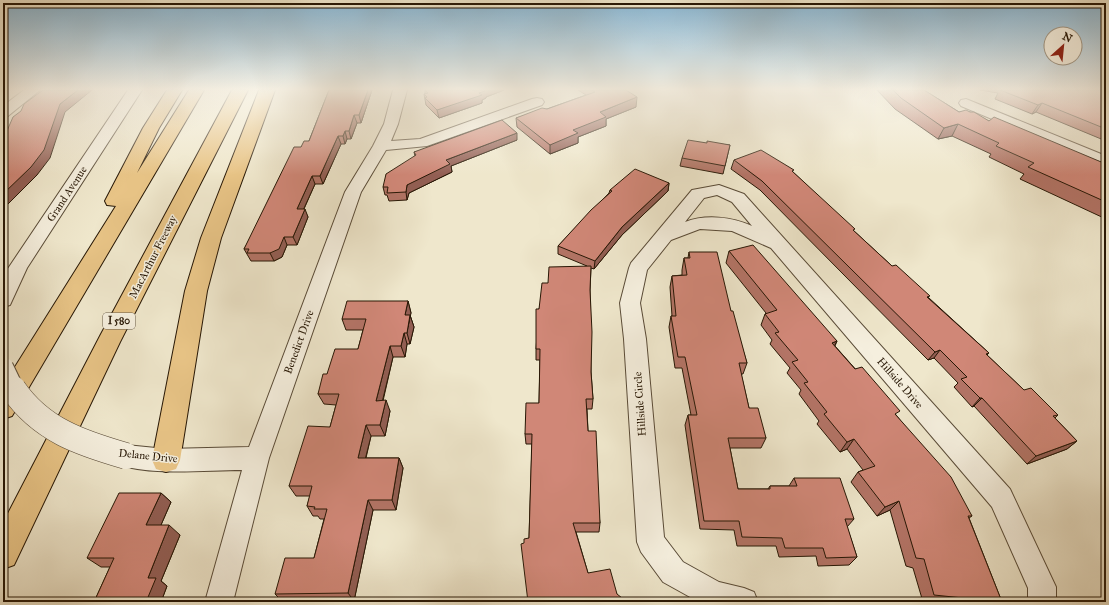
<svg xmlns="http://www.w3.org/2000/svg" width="1109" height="605" font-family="'IM FELL Great Primer',serif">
  <rect width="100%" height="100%" fill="#efe7cc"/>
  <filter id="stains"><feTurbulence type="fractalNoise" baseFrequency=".005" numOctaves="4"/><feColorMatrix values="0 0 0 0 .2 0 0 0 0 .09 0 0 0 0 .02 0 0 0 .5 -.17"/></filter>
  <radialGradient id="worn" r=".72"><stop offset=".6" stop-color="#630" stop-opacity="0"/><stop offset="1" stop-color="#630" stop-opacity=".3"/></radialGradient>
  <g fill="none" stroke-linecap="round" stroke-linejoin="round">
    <defs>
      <path id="minor" d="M24,90H40L8,116L3,117V106Z
        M128,90H142L27,268L10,305L3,307V276Z
        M393,90H407L398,124L391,141L420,139L532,99L537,98L542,99L544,102L542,105L427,146L386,150L361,192L269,458L233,602H205L242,470C206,470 150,476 117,464L114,456L117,448L126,445L166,449L249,447L345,192L373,146L384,124Z
        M966,99L1106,156V167L961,106L959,103L961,100Z
        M719,185L744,194L1010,489L1056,587V602H1028V588L992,507L771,248L732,231L700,229L671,240L647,270L640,303L646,339L664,537L683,562L719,582L744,588L754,592L758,602H699L663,582L641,552L637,542L624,339L620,303L629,268L631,263L692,190ZM717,195L732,202L752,226C732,217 706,214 685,222L704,198Z"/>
      <path id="highway" d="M167,90H182L159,128L137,173L189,90H204L12,416L3,419V386L116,206L107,205L105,201L143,128Z
        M232,90H248L120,342L14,565L3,569V523L100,336Z
        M259,90H275L221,238L207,291L180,460L176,469L166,472L156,469L152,460L185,291L201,238Z"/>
    </defs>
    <!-- minor casing -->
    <use href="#minor" stroke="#594b37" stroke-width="2"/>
    <!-- highway casing -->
    <use href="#highway" stroke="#271705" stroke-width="2"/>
    <!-- minor -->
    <use href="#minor" fill="#f5efde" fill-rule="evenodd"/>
    <!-- highway -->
    <use href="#highway" fill="#e8c486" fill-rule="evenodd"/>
    <defs>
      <path id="minor-bridge-far1" d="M3,367L14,390"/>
      <path id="minor-bridge" d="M13,389C41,430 81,443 126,456"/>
    </defs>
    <!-- minor-bridge-far1 casing -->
    <use href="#minor-bridge-far1" stroke="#594b37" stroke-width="22" stroke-linecap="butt"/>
    <!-- minor-bridge casing -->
    <use href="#minor-bridge" stroke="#594b37" stroke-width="27" stroke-linecap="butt"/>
    <!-- minor-bridge-far1 -->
    <use href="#minor-bridge-far1" stroke="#f5efde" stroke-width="20"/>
    <!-- minor-bridge -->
    <use href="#minor-bridge" stroke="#f5efde" stroke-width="26"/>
  </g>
  <!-- wall -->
  <path fill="#b37466" stroke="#271705" d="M329,90H372L361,123H357L351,139H347L345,144H341L323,184H315L304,209L308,217L297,245H287L282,257L274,261H251L244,249L301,147L309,141Z
    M425,90H504L486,97V98L482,100V103L439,118L426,105L424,94H425Z
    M578,90H626L636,107L606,119V126L578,137V143L550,154L517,127L516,118L547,109L586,95Z
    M877,90H924L959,112H970L989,121L1106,164V219L1020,179L1024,174L989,157L991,154L952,136L938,139L895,109Z
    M980,90H1106V141L1036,112L1032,114L995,99L998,93Z
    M517,140L451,166L452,172L409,193L407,200L389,201L387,195H385L383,187L415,156L414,152Z
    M707,143L730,145L723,174L680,166L682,158Z
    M734,160L793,172L854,231L892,266L929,298L989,353L987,355L1024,390L1058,415L1055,418L1077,441L1067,449L1027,464L974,406L972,407L954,387L958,383L934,358L928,360L760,190L731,169Z
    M669,183L668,191L622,235L594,269L591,268L590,290L591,372L593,399L592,409H587L588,431L600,523L599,532H576L588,573L617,594L524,543L529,538L532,444H526L525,434L539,403L540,360H536V349L539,309L548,283L587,266L558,254V246L609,193L610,190Z
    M729,251L837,341L835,346L897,416L972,516L969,518L1002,602H923L913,568L906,566L890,510L877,516L851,482L858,472L863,470L847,449L840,452L817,424L819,421L799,394L801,390L787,373L790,368L770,344L772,340L761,325L765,314L766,313L726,263Z
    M689,252L731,311L747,363L743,374H741L749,408L766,438L761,448H730L738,489H768L770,486H789L794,478L854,519L847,527L857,557L849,565L818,566L816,556L779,557L776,546H737L734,530L700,529L685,425L688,415H691L682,368H675L669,327L671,316H672L670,287L672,276L682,275V270L684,258H688Z
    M408,301L411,313L410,315L414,327L410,344H407L405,357H393L383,401L390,411L385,436H371L366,458H399L403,468L396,510H373L354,601L283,602L275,594L314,558L324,519H320L318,516H313L307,506L310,496H296L289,486L330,427L336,405L324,404L318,394L327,374L358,349L363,330H346L342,319Z
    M161,493L171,502L161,525L180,535L161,581L167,586L161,602H94L110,567H101L87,558Z"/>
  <!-- shaded-wall -->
  <path fill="#925e53" stroke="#271705" d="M78,90H92L65,112L50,158L37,175L3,209V194L60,104Z
    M368,90H372L361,123L359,115Z
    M484,90H504L486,97V98L482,100V103L439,118L437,110L479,93Z
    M637,97L636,107L606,119V126L578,137V143L550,154V145L600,112Z
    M1042,103L1036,112L1032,114L1038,105Z
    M354,115L357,123L351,139L349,131Z
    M958,124L952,136L938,139L944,128Z
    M345,131L347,139L345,144L343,136Z
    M517,133V140L451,166L452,172L409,193L407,200L406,192L407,185L446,160Z
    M338,136L341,144L323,184L320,176Z
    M312,176L315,184L300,217L297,209Z
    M669,183L668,191L622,235L594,269L595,261L622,227Z
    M305,209L308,217L297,245L293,237Z
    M284,237L287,245L282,257L274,261L270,253Z
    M408,301L411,313L408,327L405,315Z
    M410,315L414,327L410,344L407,333Z
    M404,333L407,344L405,357L401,346Z
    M837,341L831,352L832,343Z
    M390,346L393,357L380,411L376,401Z
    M940,350L934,358L928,360L935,352Z
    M980,398H982L974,406L972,407Z
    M386,400L390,411L385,436L380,425Z
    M366,425L371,436L363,468L358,458Z
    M854,439L847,449L840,452L847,442Z
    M1077,441L1067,449L1027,464L1036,456Z
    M399,458L403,468L396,510L392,500Z
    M161,493L171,502L157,534L146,525Z
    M368,500L373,510L354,601L348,593Z
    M899,501L890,510L877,516L885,507Z
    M169,525L180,535L161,581L167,586L161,602H146L148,578Z"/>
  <!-- building -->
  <path fill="#d08777" stroke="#271705" d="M43,90H78L60,104L44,150L31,167L3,194V140L13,117L21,111L24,104Z
    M329,90H368L359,115H354L349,131H345L343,136H338L320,176H312L297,209H305L293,237H284L279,249L270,253H247L249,249H244L294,147H301L304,141H309Z
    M425,90H484L485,91L479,93L482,95L437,110L425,98L427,97L424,94L428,93Z
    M592,90H626L637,97L600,112L606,117L573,130L578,133L550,145L516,118L542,108L547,109L595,92Z
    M893,90H924L959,112L966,110L970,112H974L989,121L994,117L1106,164V202L1028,167L1034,163L996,146L999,143L958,124L944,128L901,98Z
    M1000,90H1106V129L1042,103L1038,105Z
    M502,120L517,133L446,160L450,164L407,185L406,192L387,193L388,187H383L386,174L416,155L414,152Z
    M688,140L707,143V141L730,145L725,166L682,158Z
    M761,150L794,170L792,171L855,229L853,230L892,266L896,265L930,296L927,297L989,353L986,354L1024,390L1031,388L1058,415L1053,416L1077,441L1036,456L982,398H980L961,379L967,377L940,350L935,352L762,181L734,160Z
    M635,169L669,183L622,227L595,261L558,246L591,210L612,191L610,190Z
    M753,245L837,341L832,343L855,369L862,367L900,411L895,414L951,477L972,516H968L1002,602L934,595L924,559L916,558L899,501L885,507L858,472L875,466L854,439L847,442L824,414L827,412L804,383L808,382L792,362L798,360L775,333L779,332L765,314L777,310L729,251Z
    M689,252H717L731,311H733L747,363H739L749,408H758L766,438H728L738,489H770V486H797L794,478H840L854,519H845L857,557L826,558L823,548H785L782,538L742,537L739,521H704L688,415H697L685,357H678L671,316H676L672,276L687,275L684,258H690Z
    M591,266L590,290L592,332L591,372L593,399H586L588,431H596L600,523H573L588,573L610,569L617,594L627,602H528L521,544L524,543V539L529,538L532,434H525L526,403H539L540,349H536V309H539L542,283H548L549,267Z
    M347,301H408L405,315H410L407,333H404L401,346H390L376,401L386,400L380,425H366L358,458H399L392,500H368L348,593L275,594L285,558H314L327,509H314L315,507L307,506L312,486H289L308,426L330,427L339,394H318L323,374H327L335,349H358L366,319H342Z
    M119,493H161L146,525H169L148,578H156L146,602H94L114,558H87Z"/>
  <!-- sky -->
  <linearGradient id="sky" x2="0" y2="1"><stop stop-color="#89b8d6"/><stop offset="0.51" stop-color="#f8f4e8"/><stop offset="1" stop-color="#f8f4e8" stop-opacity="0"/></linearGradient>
  <rect width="1109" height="175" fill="url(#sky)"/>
  <g text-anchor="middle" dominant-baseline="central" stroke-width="3" stroke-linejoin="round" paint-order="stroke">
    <!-- shield labels -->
    <rect fill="#f5efde" stroke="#655846" stroke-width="1" x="103" y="313" width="32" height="16" rx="3"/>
    <g font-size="10" font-weight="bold" fill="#271705">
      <text x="119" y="321">I 580</text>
    </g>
    <!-- street labels -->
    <g font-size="11" fill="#271705" stroke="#f5efde">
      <text transform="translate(67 194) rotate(-57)">Grand Avenue</text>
      <text transform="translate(153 257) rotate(-63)">MacArthur Freeway</text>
      <text transform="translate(299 342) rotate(-70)">Benedict Drive</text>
      <text transform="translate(900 383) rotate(49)">Hillside Drive</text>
      <text transform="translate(640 404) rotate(-94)">Hillside Circle</text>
      <text transform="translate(148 456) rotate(6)">Delane Drive</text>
    </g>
  </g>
  <!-- margin -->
  <rect width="1109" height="605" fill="none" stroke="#efe7cc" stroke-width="16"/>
  <rect x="4" y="4" width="1101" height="597" fill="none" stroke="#271705" stroke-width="2"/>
  <rect x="8" y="8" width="1093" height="589" fill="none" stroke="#271705"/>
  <!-- north arrow -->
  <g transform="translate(1063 46) rotate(27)"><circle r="19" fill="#f5efde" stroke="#a39987"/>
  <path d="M0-3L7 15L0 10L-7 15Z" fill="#8f2418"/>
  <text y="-6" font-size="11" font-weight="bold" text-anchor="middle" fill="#271705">N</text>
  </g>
  <rect width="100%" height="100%" filter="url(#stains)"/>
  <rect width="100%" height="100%" fill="url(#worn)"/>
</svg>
